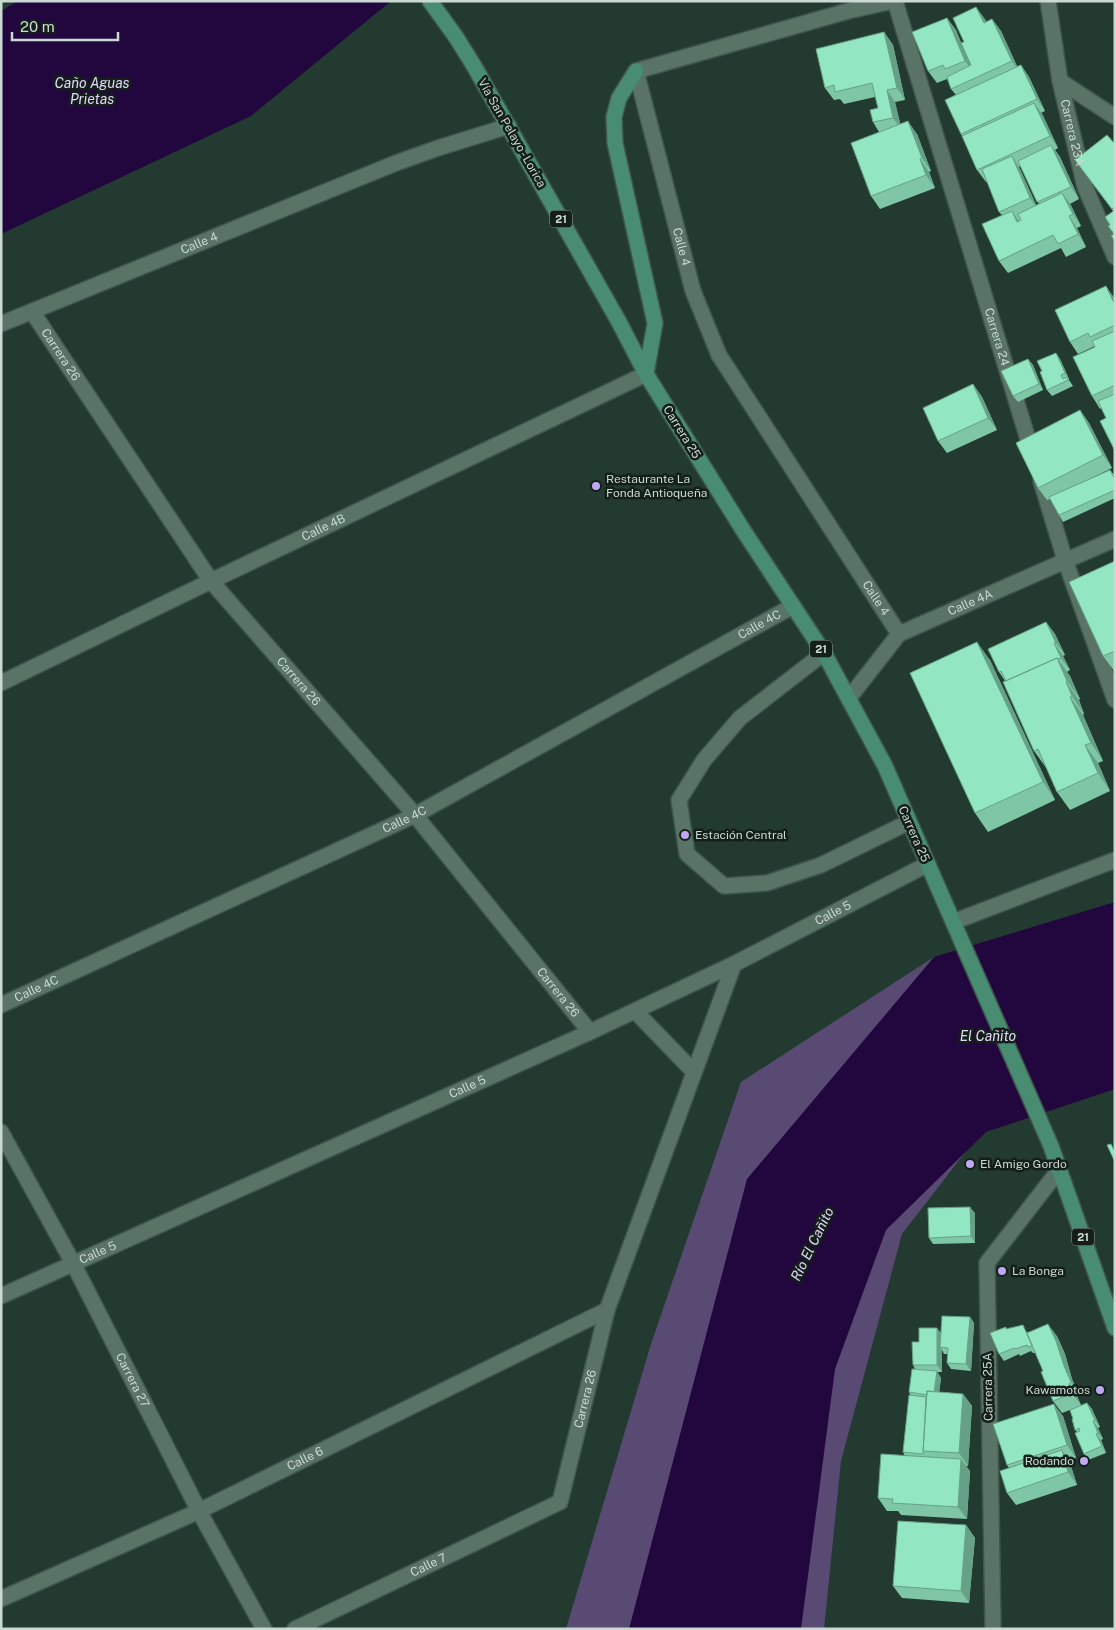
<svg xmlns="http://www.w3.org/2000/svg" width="1116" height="1630" font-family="'Public Sans',sans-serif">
  <rect width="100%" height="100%" fill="#223a30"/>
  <!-- green -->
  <path fill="#584a72" d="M934,957L994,1115L902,1234L841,1461L824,1629H566L651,1344L741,1082Z"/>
  <!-- water -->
  <path fill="#21073e" d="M18,1H391L251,116L1,234V11Z
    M1115,902V1089L986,1132L886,1230L835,1369L801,1629H629L747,1179L934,957Z"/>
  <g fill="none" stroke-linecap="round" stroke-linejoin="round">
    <defs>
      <g id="minor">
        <path id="s1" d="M893,1L848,11L636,71L693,291L719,355L899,634"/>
        <path id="s2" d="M895,1L1033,456"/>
        <path id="s3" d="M1048,1L1060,81L1085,187L1115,257"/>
        <path d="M1060,81L1115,117"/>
        <path id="s4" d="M33,313L211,581L415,815L590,1032"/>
        <path id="s5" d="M1,324L396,163L438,148L509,126"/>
        <path d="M1041,481L1065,560L1115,700"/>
        <path d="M824,653L740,718L704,760L679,800L687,854L724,886L767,883L821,865L909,822"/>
        <path id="s6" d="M1,683L211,581L646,374"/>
        <path id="s7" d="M849,698L899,634L1115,539"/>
        <path d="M953,922L1115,860"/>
        <path id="s8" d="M1,1005L415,815L793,606"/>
        <path d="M635,1011L694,1072"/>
        <path id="s9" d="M1,1132L73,1263L199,1511L264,1629"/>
        <path id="s10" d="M1,1296L590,1032L734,964L928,864"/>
        <path id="s11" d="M1,1599L199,1511L607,1310"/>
        <path id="s12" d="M295,1629L560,1502L607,1310L734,964"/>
        <path d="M993,1629L987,1263L1059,1170"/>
      </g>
      <path id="major" d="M430,1L456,37L474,66L619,322L646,374L743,530L824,653L885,766L1051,1146L1115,1328
        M636,71L619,98L614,117L615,143L655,323L646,374"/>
    </defs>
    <!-- minor casing -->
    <use href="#minor" stroke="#3f554c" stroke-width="18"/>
    <!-- major casing -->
    <use href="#major" stroke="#3f554c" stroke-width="18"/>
    <!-- minor -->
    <use href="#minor" stroke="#5a7367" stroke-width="15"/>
    <!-- major -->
    <use href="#major" stroke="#488c71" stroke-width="15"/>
  </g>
  <!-- wall -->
  <path fill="#7ec6a6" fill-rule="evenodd" d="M976,7L986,22L992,19L1001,31L1017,66L1021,65L1029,77L1045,111L1041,113L1058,148L1055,150L1060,157L1079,199L1070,204L1081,226L1077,228L1086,247L1066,257L1061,248L1008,273L999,261L1002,215L999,212L987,182H986L977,170L961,134L956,95L951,89L947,79L937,83L928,71L947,18L956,30L961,43L964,42ZM1020,166L1039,204L1036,205L1019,167Z
    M884,32L893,45L905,100L895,102L900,124L917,134L931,171L929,172L935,188L880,209L871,196L879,132L873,122L878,108L875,97L844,104L840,99L834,100L825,88Z
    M1115,144V241L1114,234L1110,225L1113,211L1075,160Z
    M1115,299V451L1106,418L1101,408L1100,409L1092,396L1095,347V346L1078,354L1070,342Z
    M1056,353L1060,359L1069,379V380L1073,386L1052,396L1047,390L1042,371Z
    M1028,359L1033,365L1043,390L1018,402L1013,396Z
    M973,384L982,397L997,430L947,453L938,441Z
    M1080,410L1089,423L1112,468L1086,481L1110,470L1115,476V498L1063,522L1059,515L1050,499L1047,500L1038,488Z
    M1115,561V672L1103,656Z
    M1046,622L1055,634L1065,655L1063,656L1070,670L1067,672L1070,676L1080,699L1079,700L1084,714L1083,715L1103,761L1098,763L1110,791L1070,810L1057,792L1047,769L1034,751L1005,681L999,672Z
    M990,660L1055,800L988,832L975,813Z
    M975,1213V1243L933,1244L929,1238Z
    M970,1317L974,1323L971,1371L951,1369L947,1363V1354H944L942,1350V1372H937L941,1378L939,1392L963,1394L972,1406L968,1466H966L970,1471L967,1519L901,1515L898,1511H887L878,1498L905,1456L903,1452L911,1396L909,1392L915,1369L913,1365L919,1342L941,1332Z
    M1007,1329L1057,1336L1065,1354L1072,1379L1079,1395L1077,1396L1081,1405L1087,1403L1092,1409L1100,1427L1098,1428L1103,1439L1101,1440L1106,1453L1088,1460L1084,1454L1077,1432L1075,1430L1073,1419L1070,1410L1062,1413L1053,1401L1043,1371L1035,1353H1033L1031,1351L1020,1356L1019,1354L1004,1361L999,1354Z
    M1063,1416L1076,1458L1069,1460L1070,1463L1077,1485L1016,1505L1007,1493L1009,1468L1007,1465Z
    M966,1525L975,1538L969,1603L902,1598L893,1586Z"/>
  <!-- shaded-wall -->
  <path fill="#66a187" d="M976,7L985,19L993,35L984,23Z
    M947,18L956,30L974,73L965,61Z
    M992,19L1001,31L1020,73L1012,61Z
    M884,32L893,45L905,100L897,88Z
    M1021,65L1029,77L1045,111L1037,99Z
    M887,90L895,102L902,130L893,118Z
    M1034,103L1043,115L1058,148L1050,136Z
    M908,121L917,134L931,171L922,158Z
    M1051,145L1060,157L1079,199L1071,187Z
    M1012,156L1020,169L1039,211L1030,198Z
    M920,159L929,172L935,188L926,175Z
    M1062,193L1071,205L1081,226L1073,214Z
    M1012,211L1020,223L1017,222Z
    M1069,216L1077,228L1086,247L1078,234Z
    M1106,286L1115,299V305Z
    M1056,353L1060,359L1069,379L1065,373Z
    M1028,359L1033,365L1043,390L1039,384Z
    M973,384L982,397L997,430L988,418Z
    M1080,410L1089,423L1112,468L1103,455Z
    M1046,622L1055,634L1065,655L1056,643Z
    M977,642L990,660L1055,800L1043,782Z
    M1054,643L1063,656L1070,670L1061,658Z
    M1057,658L1070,676L1080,699L1067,681Z
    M1066,682L1079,700L1084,714L1072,696Z
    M1070,697L1083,715L1103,761L1091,743Z
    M1085,745L1098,763L1110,791L1098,773Z
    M970,1207L975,1213V1243L971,1236Z
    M970,1317L974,1323L971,1371L966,1364Z
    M1048,1324L1057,1336L1065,1354L1072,1379L1079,1395L1071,1382L1064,1366Z
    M937,1328L942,1334L940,1347L942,1350V1372L937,1365Z
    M937,1371L941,1378L938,1402L934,1396Z
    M1069,1384L1077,1396L1081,1405L1072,1393Z
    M963,1394L972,1406L968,1466L959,1453Z
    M1087,1403L1092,1409L1100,1427L1095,1420Z
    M1054,1404L1063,1416L1076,1458L1067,1445Z
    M1093,1421L1098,1428L1103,1439L1098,1433Z
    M1096,1434L1101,1440L1106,1453L1102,1446Z
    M1062,1450L1070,1463L1077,1485L1068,1472Z
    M961,1459L970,1471L967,1519L958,1507Z
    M966,1525L975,1538L969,1603L961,1591Z"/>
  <!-- building -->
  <path fill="#92e6c1" stroke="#66a187" d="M976,7L984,23L992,19L1012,61L951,89L947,77L971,65L961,43L964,42L953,18Z
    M947,18L965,61L945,69L943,65L928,71L912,32Z
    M884,32L897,88L887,90L893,118L873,122L870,110L878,108L872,83L835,92L834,85L825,88L816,49Z
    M1021,65L1037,99L961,134L945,100Z
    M1034,103L1050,136L977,170L962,136Z
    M908,121L922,158L920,159L926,175L871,196L851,143Z
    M1107,135L1115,144V207L1112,209L1075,160Z
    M1051,145L1071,187L1037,202L1018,161Z
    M1012,156L1030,198L999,212L982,169Z
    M1062,193L1073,214L1069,216L1078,234L1058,244L1053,235L999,261L982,224L1012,211L1017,222L1021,220L1018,214Z
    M1115,210V241L1111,236L1114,234L1108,226L1110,225L1105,217Z
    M1106,286L1115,305V325L1090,337L1088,333L1070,342L1055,310Z
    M1115,331V385L1092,396L1073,357L1095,347L1092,341Z
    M1056,353L1065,373L1061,375L1063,379L1067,377L1068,380L1047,390L1040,372L1042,371L1037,361Z
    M1028,359L1039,384L1013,396L1001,371Z
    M973,384L988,418L938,441L923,408Z
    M1115,394V451L1100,421L1106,418L1098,401Z
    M1080,410L1103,455L1038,488L1016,443Z
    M1110,470L1115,480V490L1059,515L1049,497Z
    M1115,561V651L1103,656L1069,582Z
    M1046,622L1056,643H1054L1061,658L1058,659L1057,658L1006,681L1001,671L999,672L988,649Z
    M977,642L1043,782L975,813L910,673Z
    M1057,658L1067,681L1066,682L1072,696L1070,697L1091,743L1085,745L1098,773L1057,792L1038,749L1034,751L1003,682Z
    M1111,1144L1115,1153V1160H1114L1107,1145Z
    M970,1207L971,1236L929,1238L928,1208Z
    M942,1316L970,1317L966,1364L947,1363L948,1348L940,1347Z
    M1048,1324L1056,1341L1064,1366L1071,1382L1069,1384L1072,1393L1053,1401L1041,1372L1043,1371L1027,1333Z
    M1023,1325L1032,1346L1028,1347L1027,1345L1015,1349L1014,1348L999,1354L990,1333L1006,1327V1329Z
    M919,1328H937V1365H913L912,1342H919Z
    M912,1369L937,1371L934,1392L927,1391V1395L909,1392Z
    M927,1391L963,1394L959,1453L923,1451Z
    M909,1395L926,1397L923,1454L903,1452Z
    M1087,1403L1095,1420L1093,1421L1098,1433L1096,1434L1102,1446L1084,1454L1075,1433L1080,1431L1079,1428L1075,1430L1072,1419H1073L1070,1410Z
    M1054,1404L1067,1445L1007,1465L993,1424Z
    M1062,1450L1068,1472L1007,1493L1000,1471Z
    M881,1454L961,1459L958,1507L892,1503L893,1499L878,1498Z
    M898,1521L966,1525L961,1591L893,1586Z"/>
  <!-- markers -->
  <g fill="#c1a8f3" stroke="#141f1a" stroke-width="2">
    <circle cx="596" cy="486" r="5"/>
    <circle cx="685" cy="835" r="5"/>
    <circle cx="970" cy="1164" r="5"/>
    <circle cx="1002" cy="1271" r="5"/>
    <circle cx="1100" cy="1390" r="5"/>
    <circle cx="1084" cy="1461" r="5"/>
  </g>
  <g text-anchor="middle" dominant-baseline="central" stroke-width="5" stroke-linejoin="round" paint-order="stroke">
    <!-- shield labels -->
    <g fill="#141f1a" stroke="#94a19c" stroke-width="1">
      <rect x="550" y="210.5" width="22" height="17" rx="4"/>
      <rect x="810" y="640.5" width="22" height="17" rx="4"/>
      <rect x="1072" y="1228.5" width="22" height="17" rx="4"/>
    </g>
    <g font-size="11" font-weight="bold" fill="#cbd9d3">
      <text x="561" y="219">21</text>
      <text x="821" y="649">21</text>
      <text x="1083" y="1237">21</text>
    </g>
    <!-- street labels -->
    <g font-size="12" fill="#cbd9d3" stroke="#141f1a">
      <text stroke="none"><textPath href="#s3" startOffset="134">Carrera 23A</textPath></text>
      <text transform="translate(512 133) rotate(60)">Vía San Pelayo - Lorica</text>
      <text stroke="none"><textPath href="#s5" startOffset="214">Calle 4</textPath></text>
      <text stroke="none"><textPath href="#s1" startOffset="448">Calle 4</textPath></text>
      <text stroke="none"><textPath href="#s2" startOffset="351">Carrera 24</textPath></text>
      <text stroke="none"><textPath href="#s4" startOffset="50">Carrera 26</textPath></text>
      <text transform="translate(682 432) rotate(58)">Carrera 25</text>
      <text stroke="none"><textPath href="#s6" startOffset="358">Calle 4B</textPath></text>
      <text stroke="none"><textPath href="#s1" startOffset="852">Calle 4</textPath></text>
      <text stroke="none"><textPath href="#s7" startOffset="159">Calle 4A</textPath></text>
      <text stroke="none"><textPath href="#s8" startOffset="849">Calle 4C</textPath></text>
      <text stroke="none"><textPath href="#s4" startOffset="455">Carrera 26</textPath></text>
      <text stroke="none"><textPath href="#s8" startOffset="444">Calle 4C</textPath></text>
      <text transform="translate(914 834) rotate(66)">Carrera 25</text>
      <text stroke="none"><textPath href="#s10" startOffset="916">Calle 5</textPath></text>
      <text stroke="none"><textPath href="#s8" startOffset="39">Calle 4C</textPath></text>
      <text stroke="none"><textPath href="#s4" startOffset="860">Carrera 26</textPath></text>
      <text stroke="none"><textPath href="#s10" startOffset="511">Calle 5</textPath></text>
      <text stroke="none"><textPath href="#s10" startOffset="106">Calle 5</textPath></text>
      <text stroke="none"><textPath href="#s9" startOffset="281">Carrera 27</textPath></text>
      <text transform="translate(988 1387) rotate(-91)">Carrera 25A</text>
      <text stroke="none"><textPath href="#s12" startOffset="400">Carrera 26</textPath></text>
      <text stroke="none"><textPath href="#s11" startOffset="335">Calle 6</textPath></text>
      <text stroke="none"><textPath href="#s12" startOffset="148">Calle 7</textPath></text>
    </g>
    <!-- poi labels -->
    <g font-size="12" fill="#cbd9d3" stroke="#141f1a" text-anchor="start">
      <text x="606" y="479">Restaurante La<tspan x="606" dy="14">Fonda Antioqueña</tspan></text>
      <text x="695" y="835">Estación Central</text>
      <text x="980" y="1164">El Amigo Gordo</text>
      <text x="1012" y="1271">La Bonga</text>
      <text x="1090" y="1390" text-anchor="end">Kawamotos</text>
      <text x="1074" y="1461" text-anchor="end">Rodando</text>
    </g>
    <!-- water labels -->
    <g font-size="14" font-style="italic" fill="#e2d6fb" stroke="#141f1a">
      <text x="92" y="83">Caño Aguas<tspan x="92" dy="16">Prietas</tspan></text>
      <text x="988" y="1036">El Cañito</text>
      <text transform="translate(812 1244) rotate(-64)">Río El Cañito</text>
    </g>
  </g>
  <!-- border -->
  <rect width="1116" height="1630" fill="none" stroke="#cbd9d3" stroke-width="5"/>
  <!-- scale -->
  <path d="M12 32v8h106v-8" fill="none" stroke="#cbd9d3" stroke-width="2.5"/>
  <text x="20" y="32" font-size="15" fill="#cbd9d3" stroke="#141f1a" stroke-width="4" paint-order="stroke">20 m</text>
</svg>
